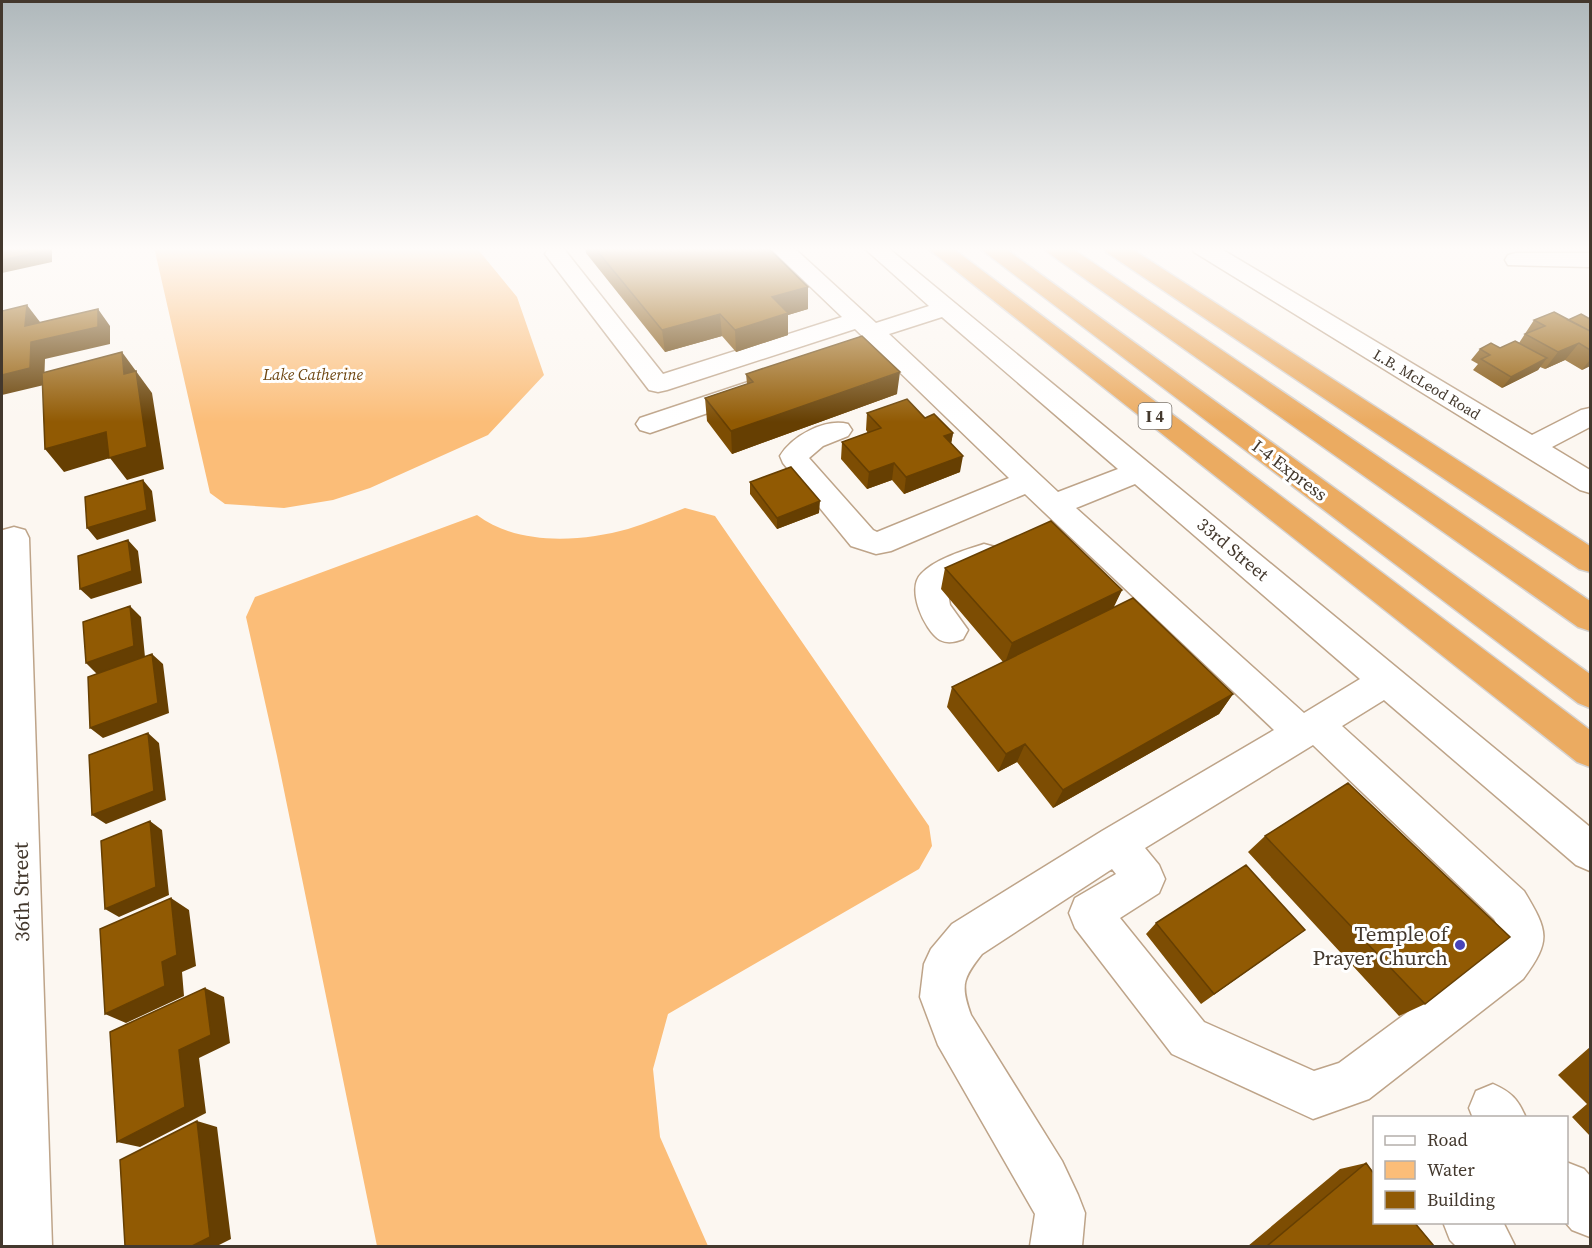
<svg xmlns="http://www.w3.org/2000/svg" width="1592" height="1248" font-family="'Source Serif 4',serif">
  <rect width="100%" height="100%" fill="#fcf7f1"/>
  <!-- water -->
  <path fill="#fbbd78" d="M154,247H476L517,297L544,375L488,435L370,488L333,500L284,508L225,504L210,493Z
    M685,508L715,516L929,826L932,846L919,869L668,1014L653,1069L660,1137L708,1246H377L277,756L246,617L255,597L477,515C518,546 581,542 628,529C647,523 666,515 685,508Z"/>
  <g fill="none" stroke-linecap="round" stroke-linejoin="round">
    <defs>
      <path id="minor" d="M556,247L564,249L663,374L842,317L769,247H793L876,323L929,306L863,247H887L1590,827V871L1576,865L1384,700L1342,726L1524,891C1548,931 1552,940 1523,979L1369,1099L1313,1119L1172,1054L1075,928L1069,913L1075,898L1116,874L1112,869L982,954C963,978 960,985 971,1015L1062,1161L1078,1195L1085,1213L1082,1246H1030L1035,1214L938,1045L920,997L924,964L931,949L952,924L1102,831L1274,730L1025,494L891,551L876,554L851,546L783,463L780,456C792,436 825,418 848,424L852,430L848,436L823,446L809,458L873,530L877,532L1009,478L855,329L667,390L658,392L649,390L545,254L548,249ZM942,317L1118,469L1058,492L889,334ZM1135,484L1360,679L1304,713L1076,508ZM1313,745L1494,919L1500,930L1501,938L1493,949L1339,1063L1314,1071L1204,1022L1120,918L1159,893L1165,879L1159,865L1145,848Z
        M1191,247H1218L1532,435L1581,410L1590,408V427L1552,447L1590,470V493L1580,490L1194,252Z
        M1516,253H1590V267L1508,265L1505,260L1508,255Z
        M748,382L757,384L761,390L757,396L650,433L640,430L636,424L640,418Z
        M14,527L25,530L29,538L52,1246H2V533L3,530Z
        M984,544L995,547L999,555C989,573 962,575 947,588L950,605L968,630L963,639C955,642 948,644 940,640C924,630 906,589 921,574C935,559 965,550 984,544Z
        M1493,1084C1511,1092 1518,1099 1526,1118H1473L1469,1108L1476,1091Z
        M1566,1162L1584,1169L1590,1176V1237L1572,1230L1565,1222Z
        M1443,1222H1503L1515,1246H1456L1450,1240Z"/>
      <path id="highway" d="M926,247H951L1590,730V767L1577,762Z
        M978,247H1003L1590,674V708L1578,703Z
        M1044,247H1070L1590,601V631L1578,627L1047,252Z
        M1103,247H1129L1590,546V572L1579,569L1106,252Z"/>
    </defs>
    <!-- minor casing -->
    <use href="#minor" stroke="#bea489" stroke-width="3"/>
    <!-- highway casing -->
    <use href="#highway" stroke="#d6d3d1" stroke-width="3"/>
    <!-- minor -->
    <use href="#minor" fill="#fff" fill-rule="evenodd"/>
    <!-- highway -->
    <use href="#highway" fill="#ebab61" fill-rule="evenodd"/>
  </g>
  <!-- wall -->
  <path fill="#7d4d03" d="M585,247H767L808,287V309L788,315V335L736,352L722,336L665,352L586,253Z
    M1590,319V366L1582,370L1565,360L1545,369L1540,367L1538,370L1502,388L1473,370L1478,364L1471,360L1480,349L1500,348L1519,343L1534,320Z
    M746,374L897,394L732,454L707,421L705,398L747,384Z
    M867,413L925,418L953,433L951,443L960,472L904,494L892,480L867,489L841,459L842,442L868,433L866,430Z
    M750,482L819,513L777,529L750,494Z
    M945,568L1122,590L1113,607L1233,694L1219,714L1053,808L1017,762L998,772L947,707L952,687L1003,662L941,589Z
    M1265,836L1425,1004L1399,1016L1248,852Z
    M1156,923L1305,930L1201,1004L1146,934Z
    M1590,1047V1136L1572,1117L1587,1104L1558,1075Z
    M1366,1163L1434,1246H1248L1340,1169Z"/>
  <!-- shaded-wall -->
  <path fill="#663f02" d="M44,247H52V262L2,273V260Z
    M808,287V309L788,315V335L736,352L735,330L772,297Z
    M27,305L40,322L39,340L98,309L110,326V344L45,359L44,385L2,395V375L25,326Z
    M720,314L722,336L665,352L662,330Z
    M1579,343L1565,360L1545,369L1558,352Z
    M122,352L152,393L164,469L127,480L110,458L64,472L45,449L106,432L124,374Z
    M1547,358L1538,370L1502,388L1511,377Z
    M1590,360V366L1582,370Z
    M900,372L897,394L732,454L731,431Z
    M953,433L950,450L944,436Z
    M963,456L960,472L904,494L906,477Z
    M894,463L892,480L867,489L869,472Z
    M143,480L152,491L156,521L97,540L87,528Z
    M820,501L819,513L777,529V518Z
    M128,540L138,551L142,583L91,599L80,589Z
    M1122,590L1112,611L1005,663L1012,643Z
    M130,606L141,617L145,657L97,674L86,663Z
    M152,654L163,664L169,713L103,738L90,728Z
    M1233,694L1219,714L1053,808L1063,790Z
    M148,733L159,743L166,800L106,824L92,815Z
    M1025,744L1017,762L998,772L1006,754Z
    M150,821L162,830L169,895L119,917L105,909Z
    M171,898L189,910L196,966L182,972L184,996L126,1023L105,1014L162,962Z
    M205,988L224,997L230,1043L199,1058L206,1113L140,1147L117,1142L179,1050Z
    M197,1121L217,1127L231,1239L217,1246H192Z"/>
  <!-- building -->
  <path fill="#915a03" stroke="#663f02" stroke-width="1.5" d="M2,247H44V251L2,260Z
    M594,247H767L808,287L772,297L788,313L735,330L720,314L662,330Z
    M27,305L25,326L98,309V327L31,342L30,368L2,375V311Z
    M1554,312L1590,331V350L1579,343L1558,352L1525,334L1545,326L1534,320Z
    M1581,314L1590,319V331L1568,320Z
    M862,336L900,372L731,431L705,398L753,382L746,374Z
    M1515,341L1547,358L1511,377L1481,359L1490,355L1480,349L1491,343L1500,348Z
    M122,352L124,374L136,371L147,447L109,458L106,432L45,449L42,373Z
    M907,399L925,418L934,414L953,433L944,436L963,456L906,477L894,463L869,472L842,442L881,428L867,413Z
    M791,467L820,501L777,518L750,482Z
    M143,480L147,510L87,528L85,497Z
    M1051,521L1122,590L1012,643L945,568Z
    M128,540L132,571L80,589L78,556Z
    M1133,598L1233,694L1063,790L1025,744L1006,754L952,687Z
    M130,606L134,646L86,663L83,622Z
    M152,654L158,703L90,728L88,677Z
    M148,733L154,791L92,815L89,755Z
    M1348,783L1510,937L1425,1004L1265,836Z
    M150,821L156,887L105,909L101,841Z
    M1246,865L1305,930L1214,994L1156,923Z
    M171,898L177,955L162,962L165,986L105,1014L100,929Z
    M205,988L211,1035L179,1050L185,1107L117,1142L110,1032Z
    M197,1121L210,1237L192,1246H125L120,1160Z
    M1366,1163L1374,1174V1222H1414L1434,1246H1267Z"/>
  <!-- sky -->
  <linearGradient id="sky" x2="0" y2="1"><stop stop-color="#afb8bb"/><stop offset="0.59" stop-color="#fefbf9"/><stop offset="1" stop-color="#fefbf9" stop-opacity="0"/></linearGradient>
  <rect width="1592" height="422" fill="url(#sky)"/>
  <!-- markers -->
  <circle fill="#4843b9" stroke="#fff" stroke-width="2" cx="1460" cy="945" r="6"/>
  <g text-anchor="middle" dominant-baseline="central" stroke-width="6" stroke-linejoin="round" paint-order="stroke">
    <!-- far-street labels -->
    <g font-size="15" fill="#43382d" stroke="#fff">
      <text transform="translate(1427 384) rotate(31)">L.B. McLeod Road</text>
    </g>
    <!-- far-water labels -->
    <g font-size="16" font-style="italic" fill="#6f4712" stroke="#fff">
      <text x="313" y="374">Lake Catherine</text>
    </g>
    <!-- shield labels -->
    <rect fill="#fff" stroke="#7b746c" stroke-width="1.5" x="1138.5" y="403" width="33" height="26" rx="4.5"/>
    <g font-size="16" font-weight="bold" fill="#43382d">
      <text x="1155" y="416">I 4</text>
    </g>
    <!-- street labels -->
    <g font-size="18" fill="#43382d" stroke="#fff">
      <text transform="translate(1290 470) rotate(37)">I-4 Express</text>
      <text transform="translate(1233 549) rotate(40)">33rd Street</text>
    </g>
    <!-- near-street labels -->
    <g font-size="21" fill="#43382d" stroke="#fff">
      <text transform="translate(21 892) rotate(-91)">36th Street</text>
    </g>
    <!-- near-poi labels -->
    <g font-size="21" fill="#43382d" stroke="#fff" text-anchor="end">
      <text x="1448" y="933">Temple of<tspan x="1448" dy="24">Prayer Church</tspan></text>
    </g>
  </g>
  <!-- border -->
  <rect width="1592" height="1248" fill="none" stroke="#43382d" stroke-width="6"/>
  <!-- legend -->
  <rect x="1373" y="1116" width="195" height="108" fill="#ffffff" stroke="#b4afab" stroke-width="1.5"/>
  <rect x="1385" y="1136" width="30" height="9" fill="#ffffff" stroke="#b4afab" stroke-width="1.5"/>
  <text x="1427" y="1146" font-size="18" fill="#43382d">Road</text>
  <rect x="1385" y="1161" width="30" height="18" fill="#fbbd78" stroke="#b4afab" stroke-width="1.5"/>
  <text x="1427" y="1176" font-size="18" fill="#43382d">Water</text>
  <rect x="1385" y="1191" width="30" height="18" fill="#915a03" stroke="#b4afab" stroke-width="1.5"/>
  <text x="1427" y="1206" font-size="18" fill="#43382d">Building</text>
</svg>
